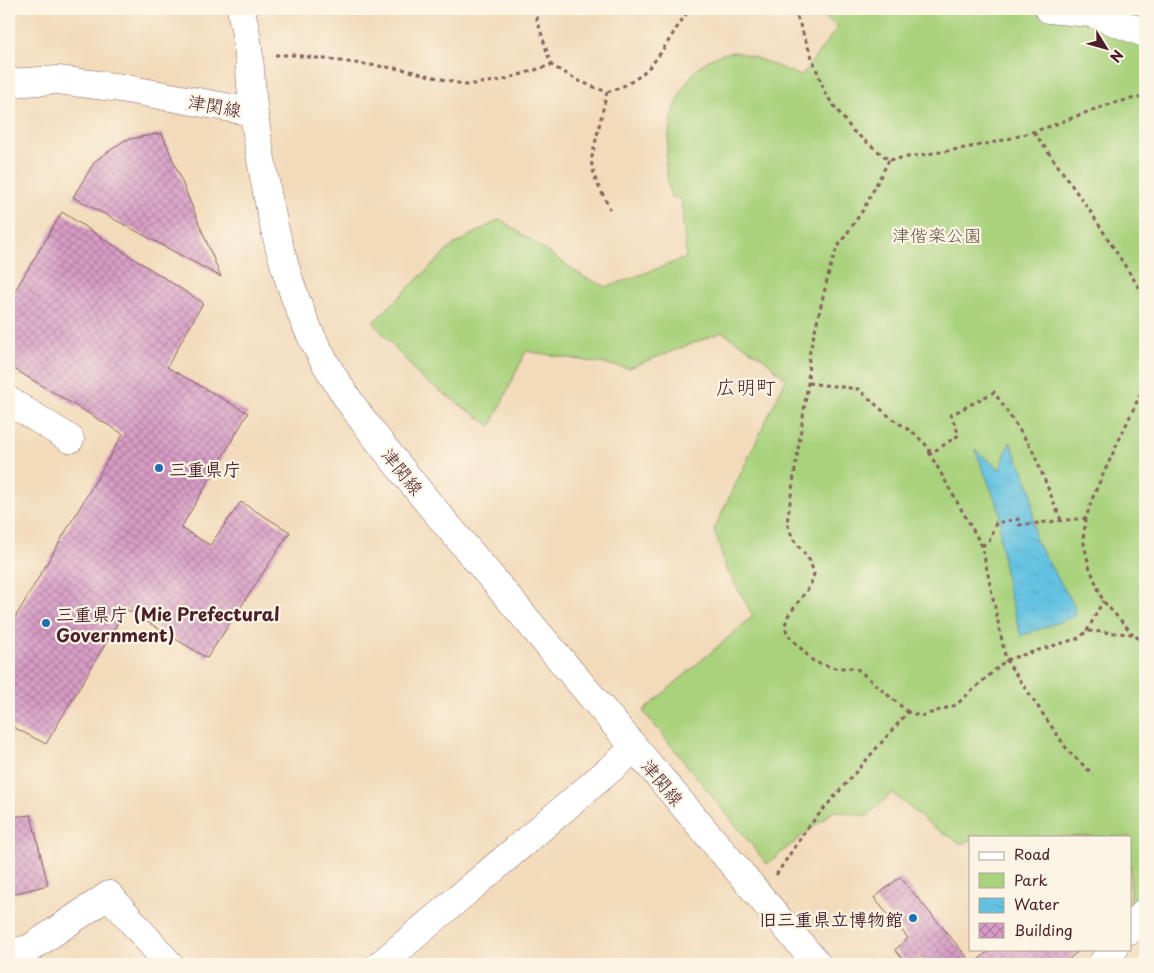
<svg xmlns="http://www.w3.org/2000/svg" width="1154" height="973" font-family="'Playpen Sans','Klee One',sans-serif">
  <defs>
    <pattern id="water-ripples" width="26" height="14" patternUnits="userSpaceOnUse" patternTransform="scale(1.25)"><rect width="26" height="14" fill="#63c2e1"/><path d="M2 4q2-2 4 0t4 0M15 11q2-2 4 0t4 0" fill="none" stroke="#57a6c1"/></pattern>
    <pattern id="building-cross-hatch" width="8" height="8" patternUnits="userSpaceOnUse" patternTransform="scale(1.25)"><rect width="8" height="8" fill="#d79cc6"/><path d="M0 0l8 8M0 8l8-8" fill="none" stroke="#b07fa1"/></pattern>
  </defs>
  <rect width="100%" height="100%" fill="#fcf5e5"/>
  <filter id="ink" filterUnits="userSpaceOnUse"><feTurbulence type="fractalNoise" baseFrequency=".02" numOctaves="2"/><feDisplacementMap in="SourceGraphic" scale="10" xChannelSelector="R" yChannelSelector="G"/><feConvolveMatrix kernelMatrix="1 2 1 2 8 2 1 2 1" color-interpolation-filters="sRGB"/></filter>
  <filter id="wash" filterUnits="userSpaceOnUse"><feTurbulence type="fractalNoise" baseFrequency=".0096" numOctaves="4" result="noise"/><feDisplacementMap in="SourceGraphic" scale="20" xChannelSelector="R" yChannelSelector="G"/><feGaussianBlur stdDeviation="1.12" result="paint"/><feColorMatrix in="noise" values="0 0 0 0 0 0 0 0 0 0 0 0 0 0 0 0 0 1.4 0 .05"/><feComposite in="paint" operator="in"/></filter>
  <g filter="url(#wash)">
    <rect width="100%" height="100%" fill="#f2daba"/>
    <!-- park -->
    <path fill="#a9d27d" stroke="#7a7854" d="M814,9H1145V889L1130,906V837L981,836L970,837V841L962,844L933,827L892,793L867,816L834,811L767,864L643,711L753,616L726,568L714,529L786,379L763,358L722,332L629,368L526,351L491,426L421,378L373,322L452,246L500,219L584,277L607,287L686,258L681,198H671C669,187 666,174 666,163C668,120 681,58 732,52C743,51 788,71 801,76L838,27Z"/>
    <!-- water -->
    <path fill="url(#water-ripples)" stroke="#567086" d="M1010,442L1031,489L1035,540L1073,603L1075,616L1021,636L1007,585L1000,539V511L975,450L1000,469Z"/>
    <g id="blocks">
      <!-- building -->
      <path fill="url(#building-cross-hatch)" d="M162,133L221,277L73,197L95,161L125,140Z
        M62,212L203,303L167,367L248,413L181,528L210,545L241,502L290,532L207,658L126,609L46,744L9,725V628L123,434L9,366V301Z
        M31,815L48,885L9,895V817Z
        M900,877L973,964L991,949H1081L1063,964H929L922,956L912,964H907L895,950L908,938L874,898Z"/>
    </g>
  </g>
  <g filter="url(#ink)">
    <use href="#blocks" fill-opacity="0" stroke="#85605d" stroke-width="1"/>
    <g fill="none" stroke-linecap="round" stroke-linejoin="round">
      <defs>
        <path id="minor" d="M1049,9L1091,13L1145,33
          M9,401L70,439
          M1130,930L1145,912
          M9,953L29,949L109,895L169,964
          M381,964L634,749
          M1102,964L1114,949"/>
        <path id="major" d="M241,9C244,25 248,41 249,57C251,76 251,95 254,114C265,190 279,270 313,340C342,399 385,449 426,500L817,964
          M9,83L58,80L121,88L253,112"/>
      </defs>
      <!-- minor casing -->
      <use href="#minor" stroke="#85605d" stroke-width="29"/>
      <!-- major casing -->
      <use href="#major" stroke="#85605d" stroke-width="29"/>
      <!-- path -->
      <path stroke="#85605d" stroke-width="3" stroke-dasharray="4 4" stroke-linecap="butt" d="M534,9L551,65
        M794,9L826,95L853,131L889,160C937,152 986,147 1032,132C1070,121 1105,101 1145,97
        M275,55H293L402,69L466,85L503,80L551,65L581,82L607,92C656,78 662,45 690,9
        M607,92L591,161L596,181L610,209
        M1034,132L1092,214L1145,297
        M889,160L863,210L837,248L830,268L809,355L808,383L787,523L793,539L810,561L814,574L810,586L788,616L785,625L787,634L814,662L835,668H856L908,712
        M808,383L858,389L891,418L915,434L929,448L930,454
        M1086,518L1083,539L1089,566L1103,601L1133,634
        M1061,520L1032,449L994,392L951,415L959,435L930,454L982,546L1006,660L1069,752L1093,774
        M982,546L989,541L996,523L1018,519L1019,525L1086,518L1094,494L1145,384
        M1087,631L1103,601
        M776,875L808,827L908,712L921,716L956,705L1006,660L1079,638L1087,631L1133,634L1145,644"/>
      <!-- minor -->
      <use href="#minor" stroke="#fff" stroke-width="28"/>
      <!-- major -->
      <use href="#major" stroke="#fff" stroke-width="28"/>
    </g>
  </g>
  <!-- markers -->
  <g fill="#1f6fb2" stroke="#fcf5e5" stroke-width="2">
    <circle cx="159" cy="468" r="5"/>
    <circle cx="46" cy="623" r="5"/>
    <circle cx="913" cy="918" r="5"/>
  </g>
  <g text-anchor="middle" dominant-baseline="central" stroke-width="4.5" stroke-linejoin="round" paint-order="stroke">
    <!-- street labels -->
    <g font-size="18" fill="#4a1f2b" stroke="#fcf5e5">
      <text transform="translate(215 105) rotate(10)">津関線</text>
      <text transform="translate(403 471) rotate(51)">津関線</text>
      <text transform="translate(663 782) rotate(50)">津関線</text>
    </g>
    <!-- park labels -->
    <g font-size="18" fill="#654" stroke="#fcf5e5">
      <text x="937" y="234">津偕楽公園</text>
    </g>
    <!-- poi labels -->
    <g font-size="18" font-weight="bold" fill="#4a1f2b" stroke="#fcf5e5" text-anchor="start">
      <text x="169" y="468">三重県庁</text>
      <text x="56" y="613">三重県庁 (Mie Prefectural<tspan x="56" dy="21">Government)</tspan></text>
      <text x="903" y="918" text-anchor="end">旧三重県立博物館</text>
    </g>
    <!-- quarter labels -->
    <g font-size="20" fill="#4a1f2b" stroke="#fcf5e5">
      <text x="746" y="386">広明町</text>
    </g>
  </g>
  <!-- margin -->
  <rect width="1154" height="973" fill="none" stroke="#fcf5e5" stroke-width="30"/>
  <!-- legend -->
  <rect x="969" y="836" width="162" height="115" fill="#fcf5e5" stroke="#b59f9b"/>
  <rect x="979" y="852" width="25" height="8" fill="#ffffff" stroke="#b59f9b"/>
  <text x="1014" y="860" font-size="15" fill="#4a1f2b">Road</text>
  <rect x="979" y="873" width="25" height="15" fill="#a9d27d" stroke="#b59f9b"/>
  <text x="1014" y="886" font-size="15" fill="#4a1f2b">Park</text>
  <rect x="979" y="898" width="25" height="15" fill="url(#water-ripples)" stroke="#b59f9b"/>
  <text x="1014" y="910" font-size="15" fill="#4a1f2b">Water</text>
  <rect x="979" y="923" width="25" height="15" fill="url(#building-cross-hatch)" stroke="#b59f9b"/>
  <text x="1014" y="936" font-size="15" fill="#4a1f2b">Building</text>
  <!-- north arrow -->
  <g transform="translate(1106 48) rotate(127)" stroke="#fcf5e5" stroke-width="4" paint-order="stroke">
  <path d="M0-4L9 19L0 12L-9 19Z" fill="#4a1f2b"/>
  <text y="-8" font-size="14" font-weight="bold" text-anchor="middle" fill="#4a1f2b">N</text>
  </g>
</svg>
